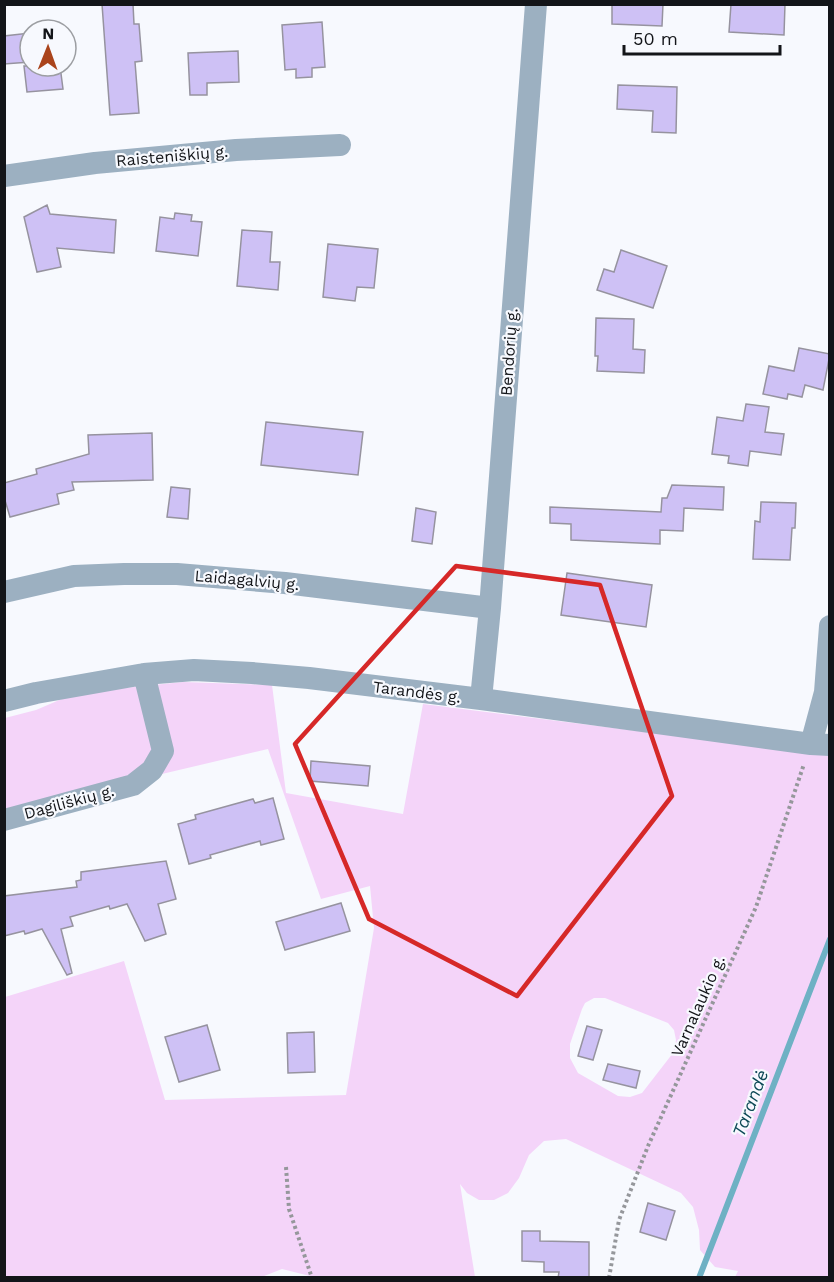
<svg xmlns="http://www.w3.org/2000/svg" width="834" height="1282" font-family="'Work Sans',sans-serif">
  <rect width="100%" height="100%" fill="#f7f9fe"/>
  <!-- green -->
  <path fill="#f4d4f9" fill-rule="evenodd" d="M183,682L272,685L286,793L403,814L423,704L829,755V1277H735L738,1271L715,1267L700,1250L699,1230L693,1207L681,1193L566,1139L544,1141L529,1155L519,1178L508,1193L494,1200H479L467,1193L460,1184L475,1277L318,1278L282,1269L259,1278H5V997L124,961L165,1100L346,1095L374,928L370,886L321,899L268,749L5,811V718L36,710L64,698L104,690ZM594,998H605L668,1023L674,1030L676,1040L673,1053L642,1093L630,1097L618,1096L578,1073L570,1058V1044L582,1009L585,1003Z"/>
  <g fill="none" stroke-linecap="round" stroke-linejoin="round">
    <!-- stream -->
    <path stroke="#6eb1c4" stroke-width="6" d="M699,1278L830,939"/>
  </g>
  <!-- building -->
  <path fill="#cec1f5" stroke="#96939f" stroke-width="1.5" d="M102,4H133L134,24H139L142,61L135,62L139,113L110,115Z
    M612,4H663L662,26L612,24Z
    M731,4H785L784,35L729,32Z
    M322,22L325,67L312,68V77L296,78V69L285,70L282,25Z
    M30,33V62L4,64V36Z
    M238,51L239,82L207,83V95H190L188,53Z
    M24,66H60L63,89L27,92Z
    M618,85L677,87L676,133L652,132L653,111L617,109Z
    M47,205L50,214L116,220L114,253L57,248L61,267L37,272L24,217Z
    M175,213L192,215L191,221L202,222L198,256L156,251L160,217L174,219Z
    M242,230L272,232L270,262H280L278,290L237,286Z
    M328,244L378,249L374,288L357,287L355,301L323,297Z
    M621,250L667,266L653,308L597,290L604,269L614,272Z
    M596,318L634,319L633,349L645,350L644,373L597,371L598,356H595Z
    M799,348L830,354L823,390L805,385L802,397L788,394L787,399L763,394L769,366L794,371Z
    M746,404L769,407L765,432L784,434L781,455L750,451L748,466L728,463L729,456L712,454L717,417L743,421Z
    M266,422L363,432L358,475L261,465Z
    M152,433L153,480L72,482L74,490L57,494L59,504L10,517L4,497V483L37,474L36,469L89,454L88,435Z
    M672,485L724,487L723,510L684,508L683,531L660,530V544L571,540V524L550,523V507L661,512L662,498H667Z
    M171,487L190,489L188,519L167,517Z
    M761,502L796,503L795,528H792L790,560L753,559L755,521L760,522Z
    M416,508L436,512L432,544L412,541Z
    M567,573L652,585L646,627L561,615Z
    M311,761L370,766L368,786L310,781Z
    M273,798L284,839L261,845L260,841L210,855L211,858L189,864L178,824L196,819L195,815L253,799L255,803Z
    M166,861L176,899L158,904L166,934L145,941L127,904L110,909L109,906L70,917L73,926L61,929L72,973L67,975L42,929L25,934L24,931L4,936V896L77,887L76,881L81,880V872Z
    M341,903L350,931L285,950L276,922Z
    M207,1025L220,1070L179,1082L165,1037Z
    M587,1026L602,1030L593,1060L578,1056Z
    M314,1032L315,1072L288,1073L287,1033Z
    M608,1064L640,1071L636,1088L603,1080Z
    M648,1203L675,1211L666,1240L640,1232Z
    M522,1231H540V1241L589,1242V1278H558L559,1272H544V1262L522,1261Z"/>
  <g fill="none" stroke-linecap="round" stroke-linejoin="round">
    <!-- path -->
    <path stroke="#95979b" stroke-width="4" stroke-dasharray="3 3" stroke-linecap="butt" d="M286,1167L289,1209L312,1278
      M609,1278L619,1220L648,1146L756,907L804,764"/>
    <!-- minor -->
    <path stroke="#9cb0c1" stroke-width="22" d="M4,176L95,163L236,150L340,145
      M4,592L74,576L124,574H177L285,583L490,608
      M481,699L490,608L536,4
      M4,701L36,693L144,674L194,670L252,673L309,678L481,699L811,744L830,745
      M811,744L825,692L830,626
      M4,820L133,785L152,770L163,751L144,674"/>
  </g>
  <!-- marked area -->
  <path fill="none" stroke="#d62828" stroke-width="4.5" stroke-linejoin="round" d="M456,566L600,585L672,796L517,996L369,919L295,744Z"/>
  <g text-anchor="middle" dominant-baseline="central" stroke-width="4.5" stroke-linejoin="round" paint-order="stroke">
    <!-- street labels -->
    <g font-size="16" fill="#131519" stroke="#f7f9fe">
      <text transform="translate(172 156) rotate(-5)">Raisteniškių g.</text>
      <text transform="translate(509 352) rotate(-86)">Bendorių g.</text>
      <text transform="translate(247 580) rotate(5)">Laidagalvių g.</text>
      <text transform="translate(417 692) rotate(7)">Tarandės g.</text>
      <text transform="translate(69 802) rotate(-15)">Dagiliškių g.</text>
      <text transform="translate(698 1006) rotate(-66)">Varnalaukio g.</text>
    </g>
    <!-- water labels -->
    <g font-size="18" font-style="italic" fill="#0d4957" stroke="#f7f9fe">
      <text transform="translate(750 1103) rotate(-69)">Tarandė</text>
    </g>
  </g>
  <!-- border -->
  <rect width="834" height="1282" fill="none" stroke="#131519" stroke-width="12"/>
  <!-- north arrow -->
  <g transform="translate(48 48) rotate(1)"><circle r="28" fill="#f7f9fe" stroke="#9c9ea2" stroke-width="1.5"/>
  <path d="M0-4.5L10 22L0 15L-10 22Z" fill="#aa441c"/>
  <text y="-9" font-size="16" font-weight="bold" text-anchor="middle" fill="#131519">N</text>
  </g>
  <!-- scale -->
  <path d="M624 45v9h156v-9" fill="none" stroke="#131519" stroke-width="3"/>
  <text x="633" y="45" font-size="18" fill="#131519" stroke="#f7f9fe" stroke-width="4.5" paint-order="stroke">50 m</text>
</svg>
